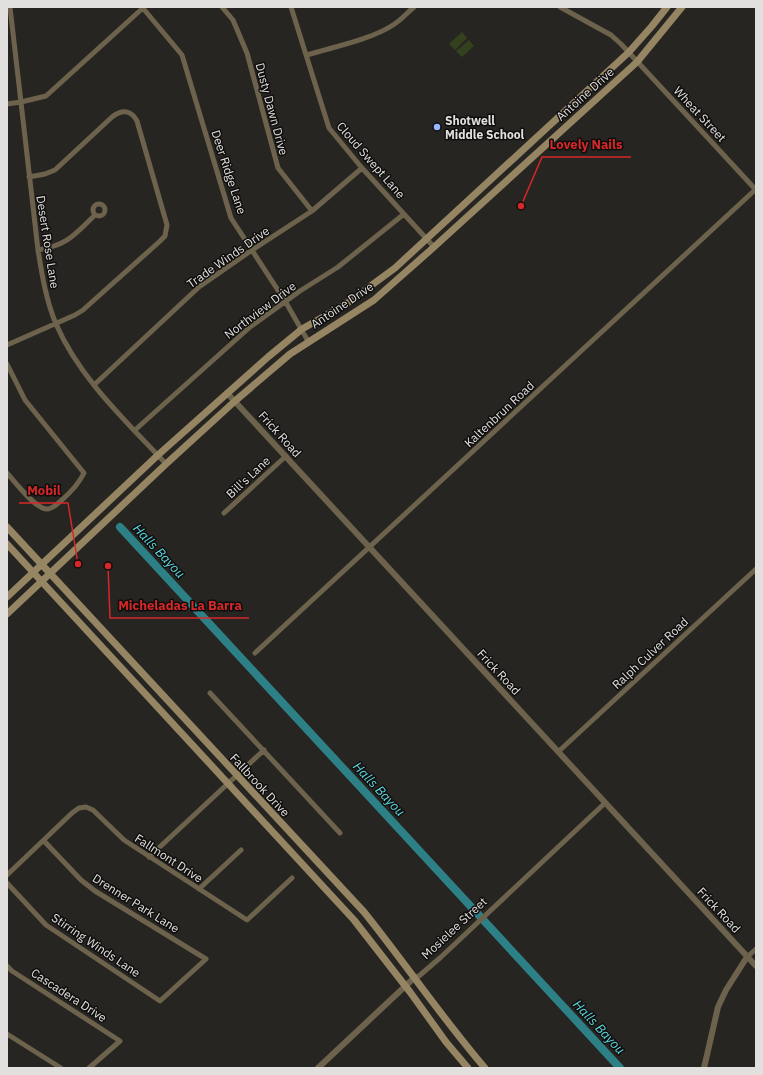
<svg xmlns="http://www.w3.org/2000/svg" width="763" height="1075" font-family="'IBM Plex Sans',sans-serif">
  <rect width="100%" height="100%" fill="#272522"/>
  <!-- green -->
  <path fill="#34411e" d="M462,32L467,38L455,50L449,44Z
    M469,40L474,46L462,57L456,51Z"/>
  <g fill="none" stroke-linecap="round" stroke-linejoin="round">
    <!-- river -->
    <path stroke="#2c8086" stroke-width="8" d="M120,527L620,1068"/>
    <!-- minor -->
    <path stroke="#6d634d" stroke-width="5" d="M10,7L38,250C42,275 46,300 56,324C80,379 126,421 166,464
      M142,7L182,55L231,218L285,301L308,341
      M222,7L233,20L247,53L278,168L312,211
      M291,7L329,128L362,168L434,247
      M560,7L611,35L621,44L756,190
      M307,55C333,47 370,40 393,25C401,20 407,13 414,7
      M7,104L21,102L46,96L144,7
      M93 210a6 6 0 1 1 12 0a6 6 0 1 1-12 0Z
      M38,250C68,245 74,235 95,215
      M7,345L75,315L83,310L159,242L165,236L167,225L137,121C131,110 122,109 112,117L55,170L45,174L29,177
      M7,364L25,400L84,473C79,483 72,491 63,499C58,503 54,508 48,509C37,511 14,481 7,473
      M94,385L199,287L252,250L312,211L362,168
      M135,430L250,327L300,291L338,267L404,214
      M224,513L286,456
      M255,653L756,189
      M210,693L340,833
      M558,752L756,569
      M149,857L264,750
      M7,875L72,813L79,808L86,807L93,810L124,840L247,920L292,878
      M7,883L46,925L160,1001L206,959L95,891L81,880L44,841
      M199,889L241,850
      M747,957L756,949
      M7,966L12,971L120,1041L89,1068
      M415,977L419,976L441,957L605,803
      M7,1034L61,1068"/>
    <!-- tertiary -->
    <path stroke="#6d634d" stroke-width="6" d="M227,393L756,966
      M318,1068L415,977
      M704,1068L718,1007L726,990L747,957"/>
    <!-- secondary -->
    <path stroke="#958562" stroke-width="7" d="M7,527L364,912C405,963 442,1018 485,1068
      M7,544L354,920L410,992L446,1042L468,1068
      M7,597L158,455L268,357L302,329L346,304L395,268L629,52L652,26L667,7
      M7,614L166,464L235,401L290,354L374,300L434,247L637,62L682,7"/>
  </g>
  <!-- markers -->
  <circle fill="#94b7fd" stroke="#0f0e0d" stroke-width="1.5" cx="437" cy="127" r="4"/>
  <g text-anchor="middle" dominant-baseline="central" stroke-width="3" stroke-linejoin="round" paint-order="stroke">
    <!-- street labels -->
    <g font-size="12" fill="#e2e0de" stroke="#0f0e0d">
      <text transform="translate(585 94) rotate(-42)">Antoine Drive</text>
      <text transform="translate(272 109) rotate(75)">Dusty Dawn Drive</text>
      <text transform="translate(700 114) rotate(47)">Wheat Street</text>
      <text transform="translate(371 160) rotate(49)">Cloud Swept Lane</text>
      <text transform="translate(229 172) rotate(72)">Deer Ridge Lane</text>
      <text transform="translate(48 242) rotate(81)">Desert Rose Lane</text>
      <text transform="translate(228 257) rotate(-35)">Trade Winds Drive</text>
      <text transform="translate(342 305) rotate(-34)">Antoine Drive</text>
      <text transform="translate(260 310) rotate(-37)">Northview Drive</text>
      <text transform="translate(499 414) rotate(-43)">Kaltenbrun Road</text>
      <text transform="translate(280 434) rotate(48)">Frick Road</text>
      <text transform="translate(248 477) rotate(-43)">Bill's Lane</text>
      <text transform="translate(650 653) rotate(-43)">Ralph Culver Road</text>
      <text transform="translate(499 672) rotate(47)">Frick Road</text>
      <text transform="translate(260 785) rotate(47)">Fallbrook Drive</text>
      <text transform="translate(169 858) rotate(33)">Fallmont Drive</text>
      <text transform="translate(136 903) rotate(32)">Drenner Park Lane</text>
      <text transform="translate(719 910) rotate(47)">Frick Road</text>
      <text transform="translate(454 928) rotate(-43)">Mosielee Street</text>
      <text transform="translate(96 945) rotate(34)">Stirring Winds Lane</text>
      <text transform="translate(69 995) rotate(33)">Cascadera Drive</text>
    </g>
    <!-- poi labels -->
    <g font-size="12" font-weight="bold" fill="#e2e0de" stroke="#0f0e0d" text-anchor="start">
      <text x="445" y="120">Shotwell<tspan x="445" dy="14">Middle School</tspan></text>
    </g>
    <!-- water labels -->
    <g font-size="13" font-style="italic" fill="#5dd7e0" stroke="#0f0e0d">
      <text transform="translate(159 551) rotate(47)">Halls Bayou</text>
      <text transform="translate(379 789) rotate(47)">Halls Bayou</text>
      <text transform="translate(599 1027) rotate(47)">Halls Bayou</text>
    </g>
  </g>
  <!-- callouts -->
  <path fill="none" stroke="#d62828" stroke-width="1.5" d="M521 206L542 157H631M78 564L68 503H19M108 566L110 618H249"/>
  <g fill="#d62828" stroke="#0f0e0d" stroke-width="1.5">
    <circle cx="521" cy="206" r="4"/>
    <circle cx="78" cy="564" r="4"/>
    <circle cx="108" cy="566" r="4"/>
  </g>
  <g font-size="13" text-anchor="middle" font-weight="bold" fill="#d62828" stroke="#0f0e0d" stroke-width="3" stroke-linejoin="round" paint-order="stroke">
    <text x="586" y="149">Lovely Nails</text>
    <text x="44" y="495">Mobil</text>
    <text x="180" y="610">Micheladas La Barra</text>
  </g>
  <!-- border -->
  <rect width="763" height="1075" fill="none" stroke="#e2e0de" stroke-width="16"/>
</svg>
